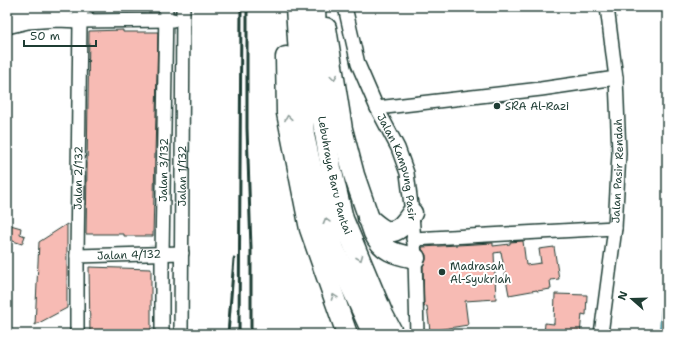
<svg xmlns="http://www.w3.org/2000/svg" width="674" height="341" font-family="'Shantell Sans',sans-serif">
  <rect width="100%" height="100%" fill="#fff"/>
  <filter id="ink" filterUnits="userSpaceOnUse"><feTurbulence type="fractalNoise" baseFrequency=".025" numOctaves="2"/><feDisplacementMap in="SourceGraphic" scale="8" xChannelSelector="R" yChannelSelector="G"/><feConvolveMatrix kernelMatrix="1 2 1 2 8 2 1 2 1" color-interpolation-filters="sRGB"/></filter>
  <g filter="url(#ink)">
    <!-- water -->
    <path fill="#78c7d4" stroke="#549094" d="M667,273V334H659L663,292Z"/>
    <!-- building -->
    <path fill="#f7bbb4" stroke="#1f3d34" d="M123,30V32H158L153,236H124V234H86L89,31Z
      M7,224L21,228L20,234L25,236L22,244L7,239Z
      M67,224V308L35,325L39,242Z
      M523,241L526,265L541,263L539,249L554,247L559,279L550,280L551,289L537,291V290L509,295L501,252L494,253L496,299L465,301L468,325L430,331L427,306L424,307L423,266L426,260V255L422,249V247L493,243V246L510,244V242Z
      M89,267L151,269V334H90Z
      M555,294L587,295L586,315L582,314L580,334H544L545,323L554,324Z"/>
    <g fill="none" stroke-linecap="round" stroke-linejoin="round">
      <defs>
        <g id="minor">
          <path id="s1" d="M345,7L358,64L377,108L398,148L407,173L412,213L415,258L417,334"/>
          <path d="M7,14L56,8L88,7"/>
          <path d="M7,27L28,22L57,20L80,21L173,20"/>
          <path d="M377,108L541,89L616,78"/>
          <path d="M413,239L615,228"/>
          <path id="s2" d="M77,256L182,253"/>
          <path id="s3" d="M77,334V256L80,21L81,7"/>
          <path id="s4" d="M162,334V254L166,7"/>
          <path id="s5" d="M181,334L183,7"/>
          <path id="s6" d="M601,334L615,228L619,153L616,78L607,7"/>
        </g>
        <g id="highway">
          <path d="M296,7L304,135L312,172L334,249L373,334"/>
          <path id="s7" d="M315,7L318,93L331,168L343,219L383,315L393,334"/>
          <path d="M326,28L342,129L354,175L374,233C383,252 396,254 415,258"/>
          <path d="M286,57L287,113L310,229L347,334"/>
          <path d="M368,218C373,222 378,227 384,230C397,236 406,222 412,213"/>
        </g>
      </defs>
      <!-- minor casing -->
      <use href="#minor" stroke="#1f3d34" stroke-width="16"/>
      <!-- highway casing -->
      <use href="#highway" stroke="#1f3d34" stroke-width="23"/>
      <!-- minor -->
      <use href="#minor" stroke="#fff" stroke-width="13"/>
      <!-- highway -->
      <use href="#highway" stroke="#fff" stroke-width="20"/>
      <!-- rail -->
      <path stroke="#1f3d34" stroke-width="3" d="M247,7V128L251,249V334
        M228,334L234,259
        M239,334L241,7"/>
    </g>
    <!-- one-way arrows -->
    <defs><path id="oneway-chevron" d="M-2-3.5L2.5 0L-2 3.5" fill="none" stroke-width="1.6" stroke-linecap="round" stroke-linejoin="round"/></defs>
    <g stroke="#8f9e9a">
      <use href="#oneway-chevron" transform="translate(334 77) rotate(82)"/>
      <use href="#oneway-chevron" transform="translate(288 118) rotate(-99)"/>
      <use href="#oneway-chevron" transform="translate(326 221) rotate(-106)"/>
      <use href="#oneway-chevron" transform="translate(360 258) rotate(68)"/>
      <use href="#oneway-chevron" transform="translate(334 297) rotate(-110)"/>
    </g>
  </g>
  <!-- markers -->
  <g fill="#1f3d34" stroke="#fff" stroke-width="1.5">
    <circle cx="497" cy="106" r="4"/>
    <circle cx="442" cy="272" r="4"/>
  </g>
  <g text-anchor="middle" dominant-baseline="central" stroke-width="4" stroke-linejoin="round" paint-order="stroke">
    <!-- poi labels -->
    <g font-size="11" fill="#1f3d34" stroke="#fff" text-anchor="start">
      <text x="505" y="106">SRA Al-Razi</text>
      <text x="450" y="266">Madrasah<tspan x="450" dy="13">Al-Syukriah</tspan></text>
    </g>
    <!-- street labels -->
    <g font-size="11" fill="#1f3d34" stroke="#fff">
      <text stroke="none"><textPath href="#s1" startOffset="170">Jalan Kampung Pasir</textPath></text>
      <text stroke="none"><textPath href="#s4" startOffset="164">Jalan 3/132</textPath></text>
      <text stroke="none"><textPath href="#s6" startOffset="164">Jalan Pasir Rendah</textPath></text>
      <text stroke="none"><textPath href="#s7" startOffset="170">Lebuhraya Baru Pantai</textPath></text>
      <text stroke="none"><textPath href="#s5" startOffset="158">Jalan 1/132</textPath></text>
      <text stroke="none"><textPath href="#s3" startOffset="156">Jalan 2/132</textPath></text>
      <text stroke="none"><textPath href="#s2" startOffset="52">Jalan 4/132</textPath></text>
    </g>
  </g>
  <!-- margin -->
  <rect width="674" height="341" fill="none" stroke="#fff" stroke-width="24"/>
  <rect x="12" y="12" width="650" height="317" fill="none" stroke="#1f3d34" stroke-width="1.5" filter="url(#ink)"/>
  <!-- north arrow -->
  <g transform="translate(632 299) rotate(290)" stroke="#ffffff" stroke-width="3" paint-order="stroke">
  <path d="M0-3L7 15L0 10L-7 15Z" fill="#1f3d34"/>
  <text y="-6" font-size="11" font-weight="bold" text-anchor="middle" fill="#1f3d34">N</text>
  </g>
  <!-- scale -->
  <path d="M24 40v6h72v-6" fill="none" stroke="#1f3d34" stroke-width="2"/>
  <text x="30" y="40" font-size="12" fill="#1f3d34" stroke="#ffffff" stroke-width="3" paint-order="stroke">50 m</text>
</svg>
